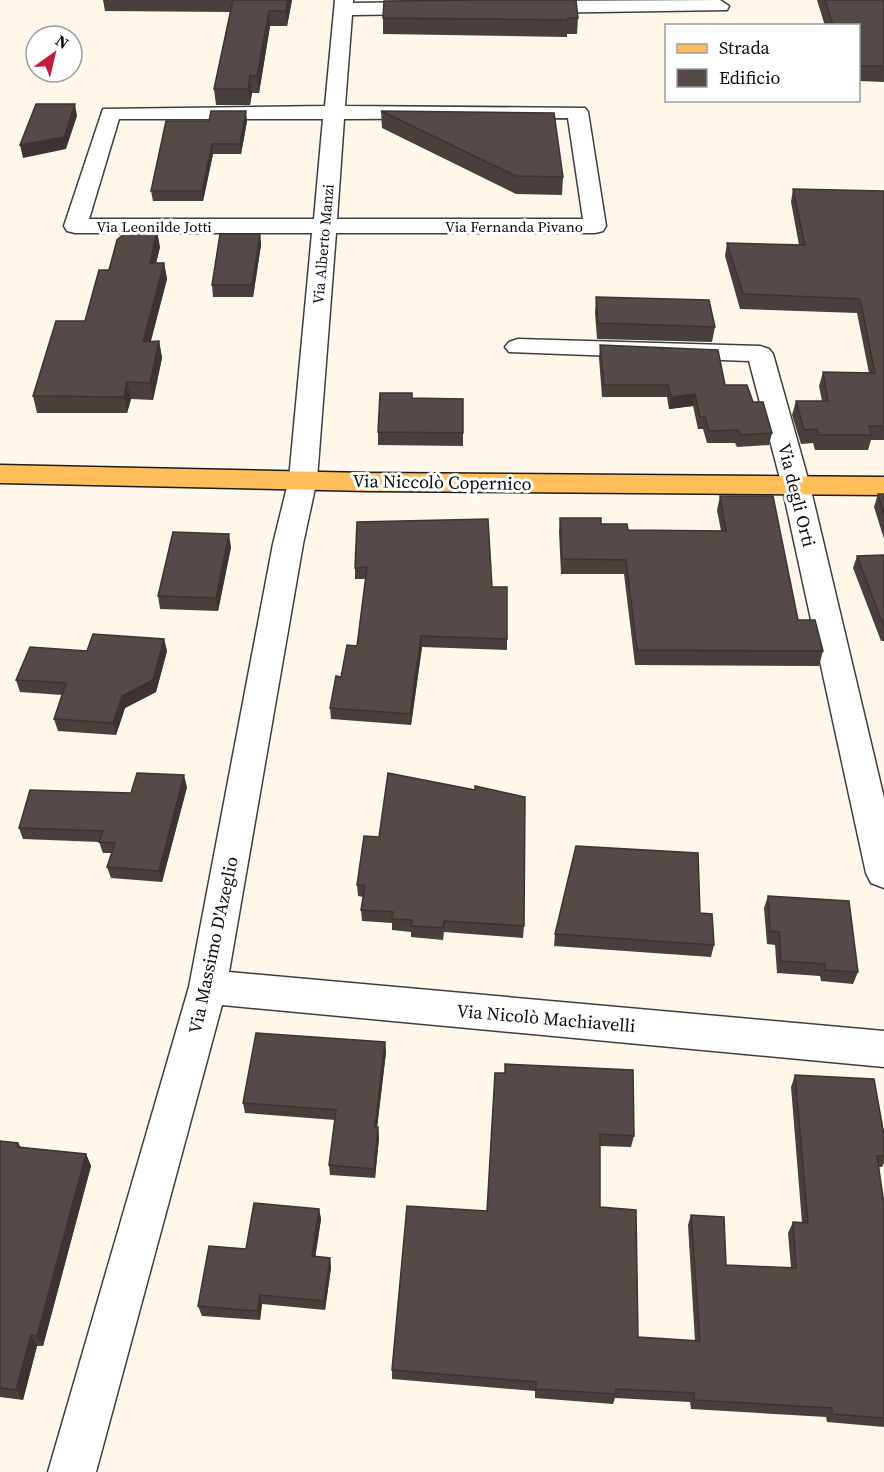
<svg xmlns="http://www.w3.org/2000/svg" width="884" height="1472" viewBox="0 0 884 1472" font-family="'Source Serif 4',serif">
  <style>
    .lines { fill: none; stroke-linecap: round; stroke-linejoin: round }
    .minor-casing { stroke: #3e3e3e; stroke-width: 3 }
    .major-casing { stroke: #1c1c1c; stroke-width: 3 }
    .minor { fill: #fff; fill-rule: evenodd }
    .major { fill: #ffbe59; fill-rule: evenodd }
    .wall { fill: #48403d }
    .shaded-wall { fill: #3b3432 }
    .building { fill: #544a47; stroke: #3b3432; stroke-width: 1.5 }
    .labels { text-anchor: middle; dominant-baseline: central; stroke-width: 6; stroke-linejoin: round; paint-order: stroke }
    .far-street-label { font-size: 15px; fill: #0b0b0b; stroke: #fff }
    .street-label { font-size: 18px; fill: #0b0b0b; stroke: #fff }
  </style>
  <rect width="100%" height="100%" fill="#fff7e9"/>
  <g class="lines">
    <g class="minor-casing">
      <g id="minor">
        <path d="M335,0H353V3L427,2L436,8L427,14L352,15L345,106L585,108L588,112L606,226L603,231L595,233H336L317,479L303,544L229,972L884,1031V1067L222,1005L96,1472H48L189,987L273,544L289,479L312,233H75L67,231L64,226L103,109L325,106ZM568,118L583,219H337L344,119ZM119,119H323L314,219H89Z"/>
        <path d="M720,0L729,6L727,10L533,13L524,7L533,1Z"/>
        <path d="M518,339L760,346L769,349L773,354L810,486L884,798V888L871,883L866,873L782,486L749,361L509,352L505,347L509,342Z"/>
      </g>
    </g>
    <g class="major-casing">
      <path id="major" d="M0,465L368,473L884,477V495L368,491L0,483Z"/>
    </g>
    <use href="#minor" class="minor"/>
    <use href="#major" class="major"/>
  </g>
  <g class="wall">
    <path d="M103,0H292L287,26H270L259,93H252L250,105H216L214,89L230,12L105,11Z"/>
    <path d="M817,0H884V82L858,81V26H825Z"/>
    <path d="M383,18H578L577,34H567V37L383,34Z"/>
    <path d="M381,111L563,177L562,195L516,194L382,128Z"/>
    <path d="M166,121H247L241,154H213L203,201H153L151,191Z"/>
    <path d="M793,189L884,191V440H871L868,450H815L813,443L801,444L792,415L796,401H822L819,386L823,372L869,373L857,313L740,309L725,256L727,243L799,245L791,202Z"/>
    <path d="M260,234L261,245L253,297H213L212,285Z"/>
    <path d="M160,247L156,263H164L167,279L151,341H159L162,358L153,400L131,399L127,413H37L33,396L85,321L109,270Z"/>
    <path d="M596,297L715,327L712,342L597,339L595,313Z"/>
    <path d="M600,345L725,385L753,402L772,433L769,445L737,447L735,443H707L703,429H698L693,406L669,409L667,397H602L599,358Z"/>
    <path d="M412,398L463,399V446L378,445V432Z"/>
    <path d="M878,494H884V539L874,507Z"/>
    <path d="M720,496L798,620L823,651L819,666L635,665L624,574H561L559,532L560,518L601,524L628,530L721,531L717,510Z"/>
    <path d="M357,522L492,587L507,639V650L422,647L411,725L331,719L330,708L341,677L357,646L366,579H355V568Z"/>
    <path d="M231,547L218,611L160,609L158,596Z"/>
    <path d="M884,555V641H881L853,568L857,556Z"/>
    <path d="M164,639L167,651L156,692L125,708L116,735L58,731L54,719L62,695L20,692L16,680L87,651Z"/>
    <path d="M187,787L162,882L111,878L107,867L112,853H103L99,842L23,839L19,828L131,793Z"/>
    <path d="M364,836L524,926L523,938L444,932L443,940L411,937V932L392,930V923L362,921L361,910L363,897L358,896L357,885Z"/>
    <path d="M768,896L858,972L853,984L821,981L820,976L777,973L775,945L767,944L764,908Z"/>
    <path d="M700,913L714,945L711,957L554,946L555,934Z"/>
    <path d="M385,1042L386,1052L377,1127H378L379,1138L375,1178L330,1175L329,1165L335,1120L245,1113L243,1103Z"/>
    <path d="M495,1073L634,1136L631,1147L600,1146V1207L638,1337L695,1341L688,1225L691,1215L726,1265L791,1268L788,1233L793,1222L802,1223L791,1087L795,1075L884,1135V1163L882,1167H879L884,1204V1427L827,1422L826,1417L691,1409L690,1402L615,1398L613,1404L535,1398V1391L392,1379V1370L487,1211Z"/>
    <path d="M0,1141L18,1143L21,1147L86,1154L91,1166L43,1346H37L23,1400L0,1397Z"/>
    <path d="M319,1209L321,1219L315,1257L330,1258L331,1268L325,1310L262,1304L260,1320L202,1316L198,1306L246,1249Z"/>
  </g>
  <g class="shaded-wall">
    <path d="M288,0H292L287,26L286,11Z"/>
    <path d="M269,11L270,26L259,93L257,76Z"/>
    <path d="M250,76L252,93L250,105L248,89Z"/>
    <path d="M75,104L77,116L66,149L23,158L20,145Z"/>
    <path d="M246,111L247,121L241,154L240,144Z"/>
    <path d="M212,144L213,154L203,201L202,191Z"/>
    <path d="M157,230L160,247L152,280L150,263Z"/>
    <path d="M260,234L261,245L253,297L252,285Z"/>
    <path d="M164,263L167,279L146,358L143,342Z"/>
    <path d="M159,341L162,358L153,400L150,383Z"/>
    <path d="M127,382L131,399L127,413L124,397Z"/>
    <path d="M695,394L693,406L669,409L671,397Z"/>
    <path d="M229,534L231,547L218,611L216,598Z"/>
    <path d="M421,636L422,647L411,725L410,714Z"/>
    <path d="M164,639L167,651L156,692L125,708L116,735L113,723L122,696Z"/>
    <path d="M184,775L187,787L162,882L159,871Z"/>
    <path d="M385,1042L386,1052L376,1137L375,1127Z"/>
    <path d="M378,1127L379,1138L375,1178L374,1169Z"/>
    <path d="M86,1154L91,1166L43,1346L37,1336Z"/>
    <path d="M319,1209L321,1219L314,1266L312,1256Z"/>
    <path d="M330,1258L331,1268L325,1310L324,1301Z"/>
    <path d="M260,1295L262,1304L260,1320L257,1311Z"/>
    <path d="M31,1335L37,1346L23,1400L16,1390Z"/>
  </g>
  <g class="building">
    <path d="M233,0H288L286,11H269L257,76H250L248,89H214Z"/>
    <path d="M480,0H576L578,18H568V20L383,18L384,1Z"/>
    <path d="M825,0H884V66H858V26H833Z"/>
    <path d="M36,104H75L64,137L20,145Z"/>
    <path d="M211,111H246L240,144H212L202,191H151L166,121H209Z"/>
    <path d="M381,111L554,113L563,177L516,176Z"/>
    <path d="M793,189L884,191V426H869L872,435H818L817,429L804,430L796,401H828L823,372L875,373L860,299L743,294L727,243L805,245Z"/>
    <path d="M128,230H157L150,263H164L143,342L159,341L150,383L127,382L124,397L33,396L56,321H85L99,270H109L117,240Z"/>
    <path d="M220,234H260L252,285H212Z"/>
    <path d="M596,297L709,300L715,327L598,323Z"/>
    <path d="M600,345L718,350L725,385H747L753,402H763L772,433L740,435L738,430L709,431L705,417H700L695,394L671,397L668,385H604Z"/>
    <path d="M380,393H412V398L463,399V433L378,432Z"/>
    <path d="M878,494H884V515Z"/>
    <path d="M720,496H773L798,620H815L823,651L637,650L626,560L562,559L560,518H601V524H627L628,530L726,531Z"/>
    <path d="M488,519L492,587H507V639L421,636L410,714L330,708L336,676L341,677L347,645L357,646L367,567L355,568L357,522Z"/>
    <path d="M173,532L229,534L216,598L158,596Z"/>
    <path d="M884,555V627L857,556Z"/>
    <path d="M93,634L164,639L153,680L122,696L113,723L54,719L66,683L16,680L30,647L87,651Z"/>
    <path d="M137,773L184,775L159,871L107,867L115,843L99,842L103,831L19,828L30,790L131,793Z"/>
    <path d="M388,773L475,790V786L525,797L524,926L444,921L443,928L411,926L412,920L392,919L393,912L361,910L365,885H357L364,836L379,837Z"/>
    <path d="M576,846L698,853L700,913L712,914L714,945L555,934Z"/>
    <path d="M768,896L849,901L858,972L825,970V964L781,961L779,932L770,931Z"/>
    <path d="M256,1033L385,1042L375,1127H378L374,1169L329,1165L336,1110L243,1103Z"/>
    <path d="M505,1064L633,1070L634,1136L600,1134V1207L636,1210L638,1337L700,1341L691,1215L724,1217L726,1265L796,1268L793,1222L808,1223L795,1075L874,1079L884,1135V1156H877L884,1204V1418L832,1414V1408L694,1400V1393L616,1389V1394L536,1389V1382L392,1370L407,1206L487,1211L495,1073H505Z"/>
    <path d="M0,1141L18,1143L17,1147L86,1154L37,1336L31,1335L16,1390L0,1388Z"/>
    <path d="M254,1203L319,1209L312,1256L330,1258L324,1301L260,1295L257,1311L198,1306L209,1246L246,1249Z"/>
  </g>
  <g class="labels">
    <g class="far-street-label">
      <text x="154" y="226">Via Leonilde Jotti</text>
      <text x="514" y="226">Via Fernanda Pivano</text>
      <text transform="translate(323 244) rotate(-85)">Via Alberto Manzi</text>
    </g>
    <g class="street-label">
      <text transform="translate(442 482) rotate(1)">Via Niccolò Copernico</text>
      <text transform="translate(797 495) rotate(76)">Via degli Orti</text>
      <text transform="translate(213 945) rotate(-78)">Via Massimo D'Azeglio</text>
      <text transform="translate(546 1018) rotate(5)">Via Nicolò Machiavelli</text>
    </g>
  </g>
  <rect x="665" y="24" width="195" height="78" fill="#ffffff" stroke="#9d9d9d" stroke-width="1.5"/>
  <rect x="677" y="44" width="30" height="9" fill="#ffbe59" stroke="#9d9d9d" stroke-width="1.5"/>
  <text x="719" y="54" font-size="18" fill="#0b0b0b">Strada</text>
  <rect x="677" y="69" width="30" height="18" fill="#544a47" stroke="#9d9d9d" stroke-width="1.5"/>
  <text x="719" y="84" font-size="18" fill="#0b0b0b">Edificio</text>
  <g transform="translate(54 54) rotate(34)"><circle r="28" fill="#ffffff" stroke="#9d9d9d" stroke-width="1.5"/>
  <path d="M0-4.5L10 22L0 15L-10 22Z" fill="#c31b3d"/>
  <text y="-9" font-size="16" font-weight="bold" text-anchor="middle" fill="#0b0b0b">N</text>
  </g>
</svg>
